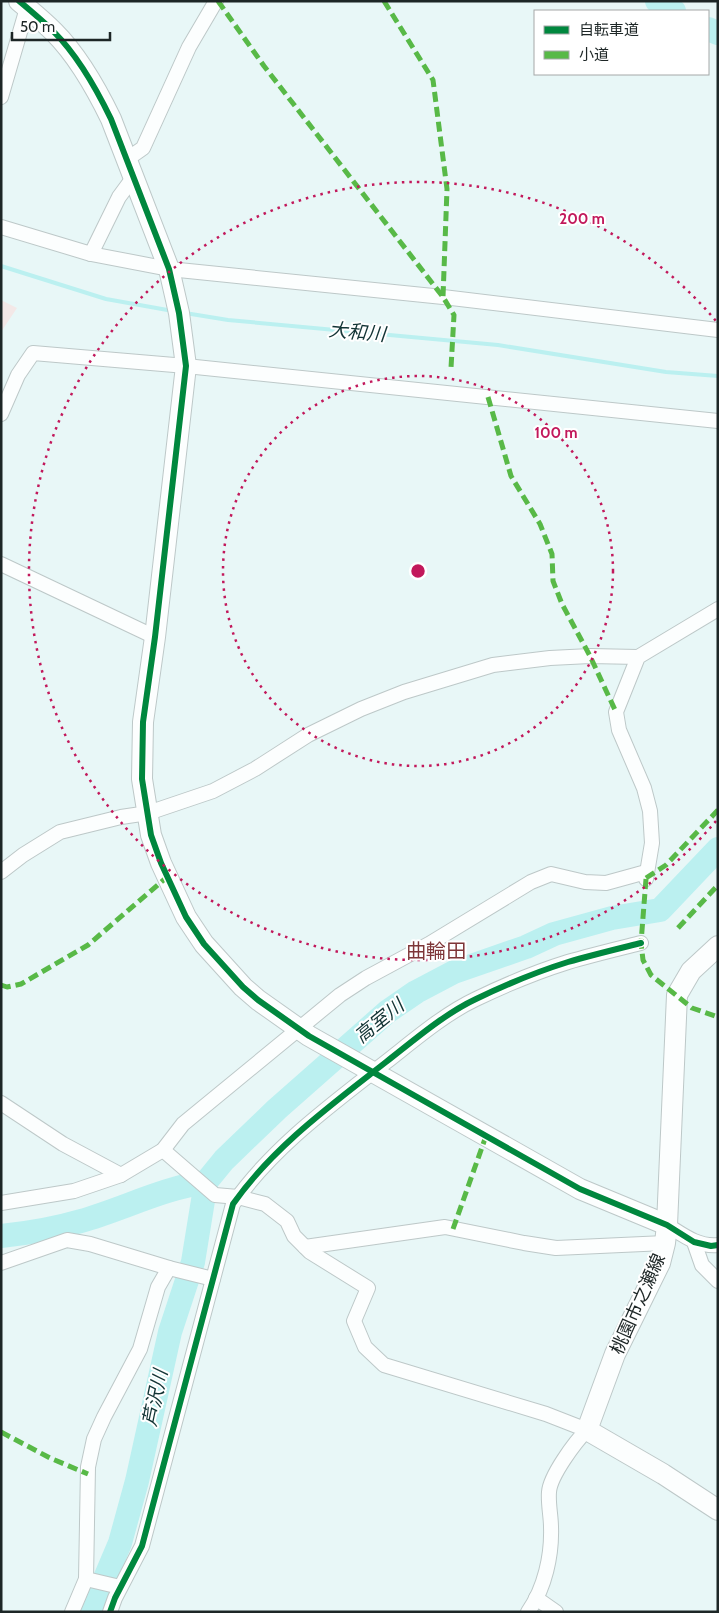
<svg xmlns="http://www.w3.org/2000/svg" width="719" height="1613" viewBox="0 0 719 1613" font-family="Cabin,'Noto Sans JP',sans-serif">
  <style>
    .green { fill: #f3e8e7 }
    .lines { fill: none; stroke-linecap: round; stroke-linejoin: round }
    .stream { stroke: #bbf0f0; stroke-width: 4 }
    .river { stroke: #bbf0f0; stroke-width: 24 }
    .street-casing { stroke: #bdc8c8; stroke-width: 16 }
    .secondary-casing { stroke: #bdc8c8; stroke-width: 22 }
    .street { stroke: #fcfefe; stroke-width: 14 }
    .secondary { stroke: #fcfefe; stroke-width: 20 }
    .quiet { stroke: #58b947; stroke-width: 5; stroke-dasharray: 10 5; stroke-linecap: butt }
    .cycleway-casing { stroke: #fff; stroke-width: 9 }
    .cycleway { stroke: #00873e; stroke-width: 6 }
    .ring { fill: none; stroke: #c2185b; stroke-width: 2.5; stroke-dasharray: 2.5 5 }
    .labels { text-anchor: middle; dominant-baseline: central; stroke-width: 4; stroke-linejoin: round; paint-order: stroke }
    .street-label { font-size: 18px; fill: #1d2626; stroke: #fff }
    .water-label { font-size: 19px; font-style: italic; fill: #123435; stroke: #fff }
    .quarter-label { font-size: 20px; fill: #7e3638; stroke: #fff }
    .centre { fill: #c2185b; stroke: #fff; stroke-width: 2.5 }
    .ring-label { font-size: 15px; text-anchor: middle; font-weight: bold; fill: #c2185b; stroke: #fff; stroke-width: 4; stroke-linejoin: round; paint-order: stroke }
  </style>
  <rect width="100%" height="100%" fill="#e8f7f7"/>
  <path class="green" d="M1,300L17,308L1,332Z"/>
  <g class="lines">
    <g class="stream">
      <path d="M1,266L106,299L173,311"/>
      <path d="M185,313L228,320L498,345L666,372L718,376"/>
    </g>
    <g class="river">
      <path d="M657,1L674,11"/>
      <path d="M708,29L718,33"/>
      <path d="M1,1236C29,1233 54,1229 81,1221C123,1209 163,1188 206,1182L224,1160L277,1109L387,1012L416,992L454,972L526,947L554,934L612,918L660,910L718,849"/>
      <path d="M93,1612L103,1583L120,1543L137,1481L170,1332L193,1262L206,1182"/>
    </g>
    <g class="street-casing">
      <g id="street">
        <path d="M1,97L27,8"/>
        <path d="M126,160L143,148L189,47L216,1"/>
        <path d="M1,227L91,254L169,269L443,297L718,330"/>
        <path d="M91,254L119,197L133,178"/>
        <path d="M1,414L18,375L33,353L186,366L718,421"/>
        <path d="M1,564L155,637"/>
        <path d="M1,872L23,855L60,832L121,817L148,813L213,791L255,769L308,735L361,709L404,692L493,665L550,658L590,656L638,657"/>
        <path d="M646,879L652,843L650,811L644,788L619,730L616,712L638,657L718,609"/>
        <path d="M1,1103L63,1144L121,1175"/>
        <path d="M163,1150L215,1195L238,1197L265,1204L287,1221L294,1236L310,1252L368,1288L354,1321L365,1347L384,1365L546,1414L587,1430C575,1442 550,1476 549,1492C548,1504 551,1516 551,1527C552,1555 545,1588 528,1612"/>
        <path d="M1,1203L74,1191L121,1175L163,1150L183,1124L340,995L366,978L429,944L531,882L551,874L585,882L606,883L646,872"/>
        <path d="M667,1225C683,1235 698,1247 718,1245"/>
        <path d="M694,1242L702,1265L718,1281"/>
        <path d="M305,1247L445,1227L524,1243L556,1248L665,1243"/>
        <path d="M1,1263L67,1240L90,1244L169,1268L213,1279"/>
        <path d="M86,1579L120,1587"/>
        <path d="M536,1598L556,1612"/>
        <path d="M72,1612L86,1579L88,1467L94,1439L104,1417L140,1349L158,1287L169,1268"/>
        <path d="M110,1612L115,1598L142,1546L233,1204C273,1147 331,1105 386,1062C413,1041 444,1014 476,999C505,985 536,972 568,962C592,955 617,949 641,943"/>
      </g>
    </g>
    <g class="secondary-casing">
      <g id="secondary">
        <path d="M19,1C31,11 43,21 54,32C78,56 96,88 111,119L169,269L179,313L186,366L155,637L143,722L142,779L151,835L161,863L186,917L204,944L243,987L258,1000L309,1036L580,1189L667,1225"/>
        <path d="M718,946L691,971L677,995L667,1225L665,1243L660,1263L615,1354L587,1430L663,1474L718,1510"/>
      </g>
    </g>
    <use href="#street" class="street"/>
    <use href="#secondary" class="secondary"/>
    <g class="quiet">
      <path d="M218,1L264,66L443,297L454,315L451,368"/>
      <path d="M384,1L433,80L447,189L443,297"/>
      <path d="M488,397L511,476L540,524L552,554L553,581L562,604L590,656L616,712"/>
      <path d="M646,878L666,865L718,810"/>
      <path d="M646,879L641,943L643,960L651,975L692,1008L718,1017"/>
      <path d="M678,928L718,885"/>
      <path d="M1,985L7,987L21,984L88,945L167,877"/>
      <path d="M453,1229L486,1136"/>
      <path d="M1,1432L50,1458L88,1474"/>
    </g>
    <g class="cycleway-casing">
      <g id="cycleway">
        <path d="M19,1C31,11 43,21 54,32C78,56 96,88 111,119L169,269L179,313L186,366L155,637L143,722L142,779L151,835L161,863L186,917L204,944L243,987L258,1000L309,1036L580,1189L667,1225L694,1242L711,1246L718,1245"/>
        <path d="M110,1612L115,1598L142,1546L233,1204C273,1147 331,1105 386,1062C413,1041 444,1014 476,999C505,985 536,972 568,962C592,955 617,949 641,943"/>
      </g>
    </g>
    <use href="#cycleway" class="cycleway"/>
  </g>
  <g class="ring">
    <circle cx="418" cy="571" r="195"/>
    <path d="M716 821A389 389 0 1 1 716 321"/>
  </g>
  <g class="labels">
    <g class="street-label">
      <text transform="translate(638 1304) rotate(-66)">桃園市之瀬線</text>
    </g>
    <g class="water-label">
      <text transform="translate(357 332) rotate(5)">大和川</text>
      <text transform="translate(379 1021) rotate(-39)">高室川</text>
      <text transform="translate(155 1398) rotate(-78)">芦沢川</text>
    </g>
    <g class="quarter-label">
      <text x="436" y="951">曲輪田</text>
    </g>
  </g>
  <circle cx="418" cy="571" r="8" class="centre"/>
  <g class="ring-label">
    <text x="582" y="224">200 m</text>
    <text x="556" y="438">100 m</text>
  </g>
  <rect width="719" height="1613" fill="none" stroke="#1d2626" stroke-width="5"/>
  <rect x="534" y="10" width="175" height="65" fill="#ffffff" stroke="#a5a8a8"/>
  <rect x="544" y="26" width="25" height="8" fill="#00873e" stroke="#a5a8a8"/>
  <text x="579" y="35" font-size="15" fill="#1d2626">自転車道</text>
  <rect x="544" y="51" width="25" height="8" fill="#58b947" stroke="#a5a8a8"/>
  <text x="579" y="60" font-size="15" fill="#1d2626">小道</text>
  <path d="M12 32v8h98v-8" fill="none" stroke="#1d2626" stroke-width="2.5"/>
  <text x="20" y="32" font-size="15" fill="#1d2626" stroke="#ffffff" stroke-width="4" paint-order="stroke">50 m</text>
</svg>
